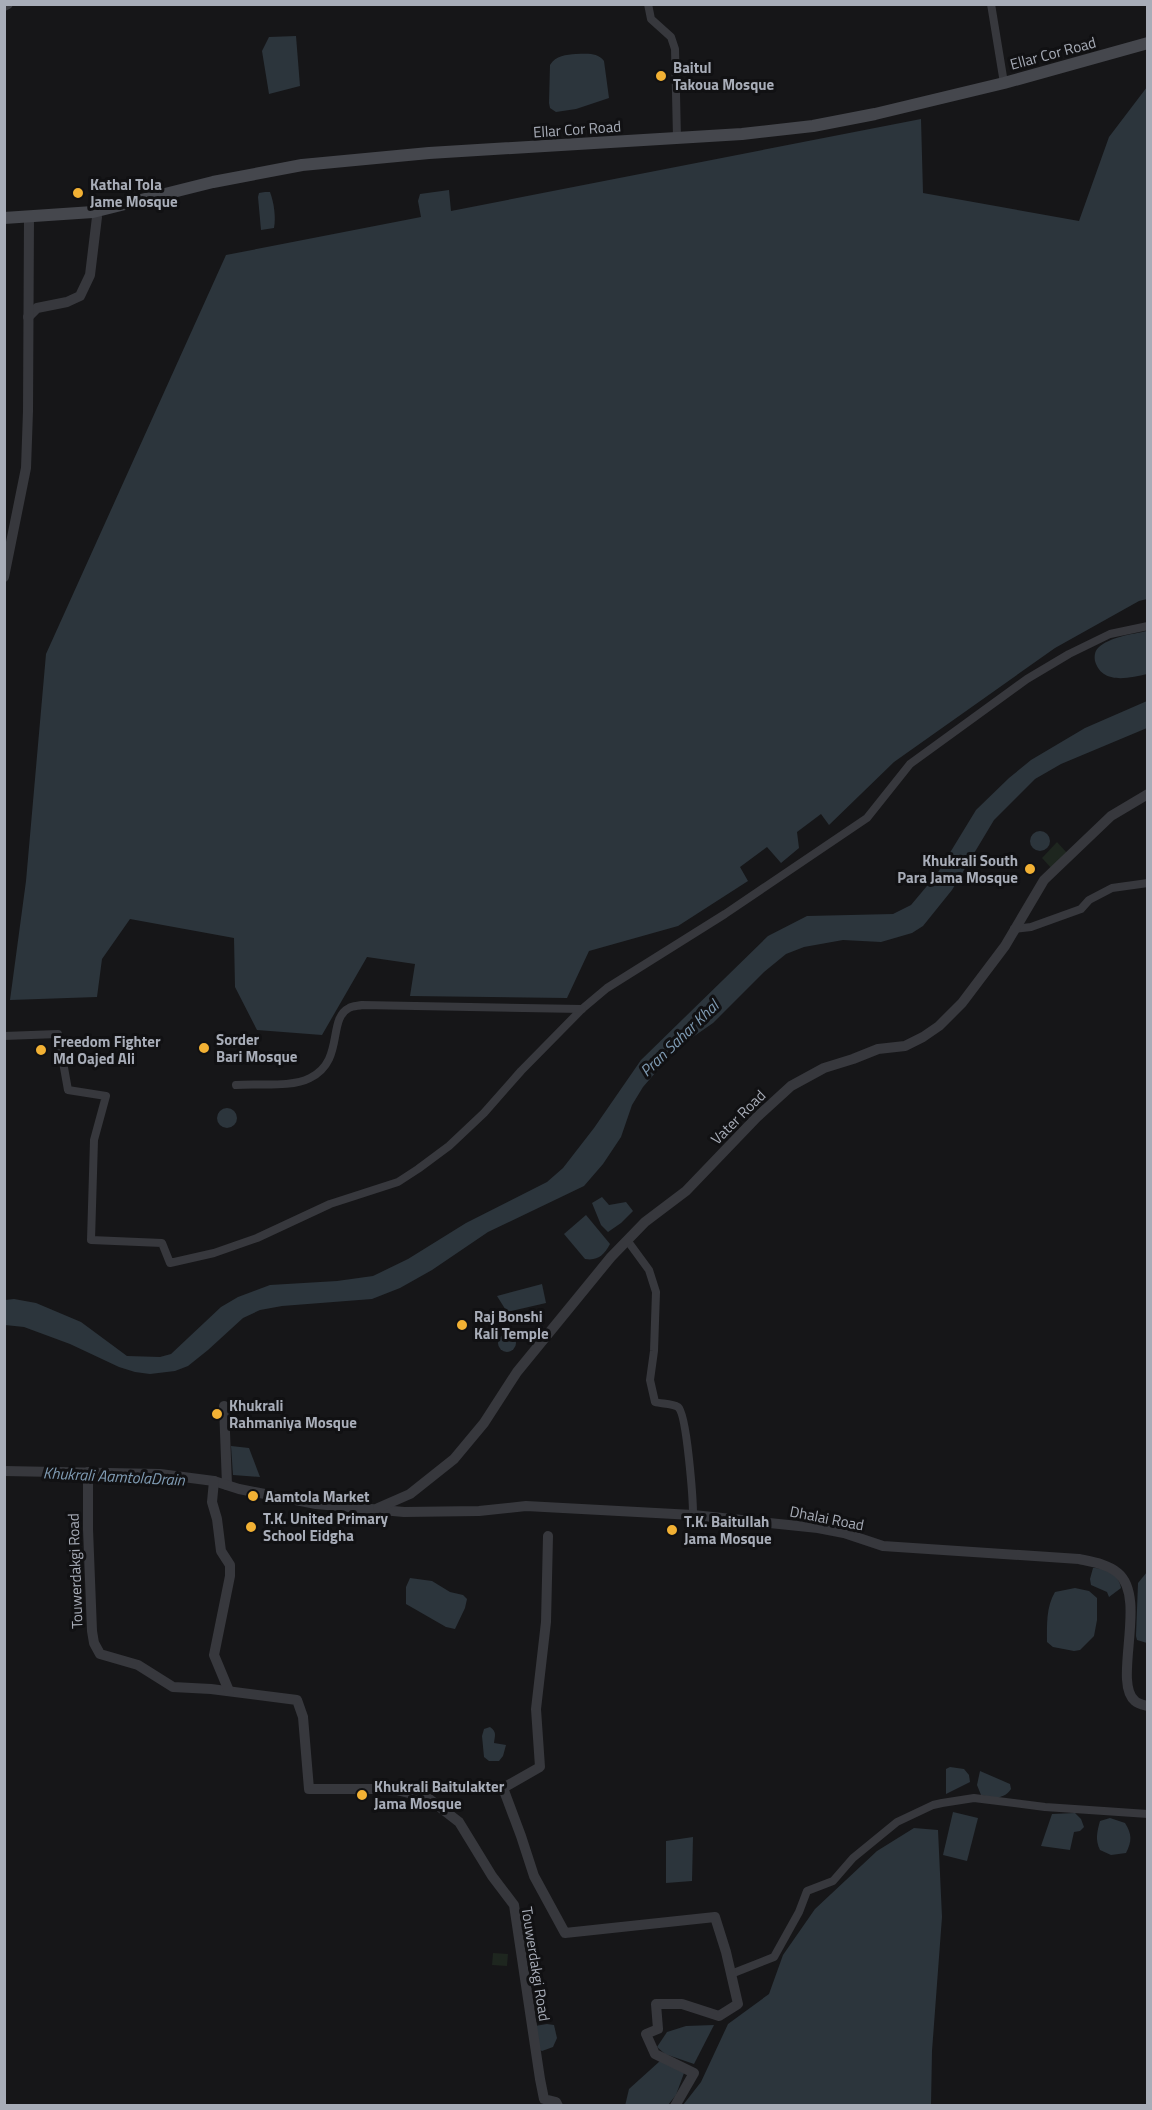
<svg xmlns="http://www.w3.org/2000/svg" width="1152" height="2110" viewBox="0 0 1152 2110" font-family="'Titillium Web',sans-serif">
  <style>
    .green { fill: #1e261f }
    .water { fill: #2c353c }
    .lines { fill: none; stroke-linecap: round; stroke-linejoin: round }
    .minor { stroke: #37383d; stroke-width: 8 }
    .tertiary { stroke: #37383d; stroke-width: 10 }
    .secondary { stroke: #45474d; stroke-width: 12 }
    .poi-dot { fill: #f2b134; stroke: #111113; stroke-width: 2 }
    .labels { text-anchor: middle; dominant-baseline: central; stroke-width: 6; stroke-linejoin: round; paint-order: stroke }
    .street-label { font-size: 15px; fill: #a8adb8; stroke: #111113 }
    .poi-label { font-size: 15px; font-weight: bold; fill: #a8adb8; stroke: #111113; text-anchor: start }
    .water-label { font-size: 16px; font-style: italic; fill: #7f9bb3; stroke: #111113 }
  </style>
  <rect width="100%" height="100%" fill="#161618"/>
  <g class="green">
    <path d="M1057,842L1068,854L1052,869L1042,858Z"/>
    <path d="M493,1953L508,1954L507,1966L492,1965Z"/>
  </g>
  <g class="water">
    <path d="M296,36L300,86L269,94L262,51L269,37Z"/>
    <path d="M576,54C587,54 597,52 604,61L609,98L576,109L556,112L550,108L549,103L550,65C556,55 566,55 576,54Z"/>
    <path d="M1147,87V599L1139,601L1055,648L894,762L829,825L821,814L797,832L799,848L781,863L767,847L740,867L748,881L678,926L589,951L567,998L410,996L415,964L367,957L322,1035L257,1030L235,987L234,938L130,919L102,959L97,997L10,1000L26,881L46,654L226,255L421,217L418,201L420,194L449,190L451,211L921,119L923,193L1079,221L1109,137Z"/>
    <path d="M265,192H270C274,203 276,217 274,228L261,230L258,197L259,193Z"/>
    <path d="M1147,631V674C1129,678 1102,685 1095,661C1094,656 1095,651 1098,648C1109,637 1133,634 1147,631Z"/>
    <path d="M1147,701V728L1061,764L1035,779L994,820L952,890L923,926L912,933L881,942L843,940L804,947L786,954L764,972L713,1023L680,1046L662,1065L643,1087L632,1105L621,1137L603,1164L584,1186L488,1232L432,1270L400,1288L372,1299L282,1306L260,1310L243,1318L208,1350L188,1366L175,1371L150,1374L135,1372L119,1367L70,1344L24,1327L5,1325V1300L14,1299L36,1303L81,1322L127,1356L160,1357L171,1354L221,1307L238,1297L270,1285L337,1281L373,1276L408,1259L466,1223L547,1182L563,1168L594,1128L641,1060L768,936L807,916L893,914L911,905L937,874L976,810L1009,778L1031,760L1085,728Z"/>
    <circle cx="1040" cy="841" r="10"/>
    <circle cx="227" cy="1118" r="10"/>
    <path d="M602,1197L609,1205L626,1202L633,1211L621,1223L608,1232L601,1225L592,1203Z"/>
    <path d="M586,1215L610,1244C604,1255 598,1261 585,1259L564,1234Z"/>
    <path d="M542,1284L546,1303L507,1312L497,1296Z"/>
    <circle cx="507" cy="1343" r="9"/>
    <path d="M231,1446L249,1448L260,1477L233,1475Z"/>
    <path d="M1093,1568C1106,1568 1119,1574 1121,1588L1109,1597L1107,1592L1091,1585L1090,1579Z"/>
    <path d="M1147,1572V1643L1137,1640L1136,1636L1138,1583Z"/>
    <path d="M410,1578L432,1581L450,1592L463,1595L467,1599L465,1608L455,1629L446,1627L406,1604V1587Z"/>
    <path d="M1075,1588L1089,1591L1097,1598V1620L1094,1636L1080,1650L1074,1651L1053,1647L1047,1642C1047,1625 1046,1607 1055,1592Z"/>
    <path d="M490,1727C497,1732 495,1735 494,1743L506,1745L503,1756L499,1761H489L484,1757L482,1736L484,1729Z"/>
    <path d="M950,1767L964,1769L969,1775L970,1782L946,1794V1769Z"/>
    <path d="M980,1771L1010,1784L1011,1789C1003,1801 992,1797 981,1795L977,1785Z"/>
    <path d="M953,1812L978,1818L967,1861L943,1855Z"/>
    <path d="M1075,1813L1081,1819L1084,1827L1080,1831L1074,1832L1070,1850L1041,1846L1052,1814Z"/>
    <path d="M1110,1818L1125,1823C1132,1834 1132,1841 1126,1853L1111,1855L1100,1850C1095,1840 1097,1832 1100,1821Z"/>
    <path d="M914,1828L938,1830L942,1917L932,2051L931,2105H683L701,2082L728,2024L769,1994L783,1955L815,1909L877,1851Z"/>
    <path d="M693,1837L692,1881L666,1883V1841Z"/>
    <path d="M547,2024L554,2025L557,2038L553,2047L542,2051L538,2049L535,2026Z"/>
    <path d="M714,2025L694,2064L665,2054L657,2047L667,2032L686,2026Z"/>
    <path d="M660,2061L684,2073L676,2095L668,2105L625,2106L629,2089Z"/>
  </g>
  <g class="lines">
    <g class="minor">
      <path d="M648,4L651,19L671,37L675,49L677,138"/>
      <path d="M991,4L1004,83"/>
      <path d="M1014,929L1031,927L1081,909L1089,900L1112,888L1148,883"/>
      <path d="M4,1036L58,1034L68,1090L106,1096L94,1140L91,1240L162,1243L170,1263L214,1253L257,1238L330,1204L398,1182L418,1169L449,1146L484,1113L521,1071L582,1009L607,988L725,914L867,818L910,764L1027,679L1069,654L1110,634L1148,626"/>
      <path d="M236,1085C257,1083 291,1088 310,1078C345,1061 327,1019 349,1008C352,1006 358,1006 362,1005L582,1009"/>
      <path d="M627,1240L649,1270L656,1292L654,1351L650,1380L655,1402C661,1404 672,1403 678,1407C687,1414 693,1500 693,1515"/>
      <path d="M731,1974L774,1957L799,1912L807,1891L833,1881L853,1858L897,1822L933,1805L942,1803L974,1798L1045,1807L1148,1814"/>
    </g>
    <g class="tertiary">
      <path d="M4,6L8,4"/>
      <path d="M28,317L37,308L67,302L80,296L90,275L97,217"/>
      <path d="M4,577L26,468L28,411L29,217"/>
      <path d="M224,1406L227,1485"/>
      <path d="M4,1471L160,1474L214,1481L239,1489L316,1504L404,1512L479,1511L526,1506L693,1515L818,1528L844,1533L883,1546L1079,1559C1093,1562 1107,1564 1118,1573C1148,1598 1112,1683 1135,1701C1138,1704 1144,1705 1148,1706"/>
      <path d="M88,1472V1529L92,1631L94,1643L100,1654L138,1665L173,1687L211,1689L297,1700L303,1717L309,1789H393L428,1798L459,1822L492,1876L514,1905L540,2079L544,2099L556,2102L558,2106"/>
      <path d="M214,1481L212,1502L217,1519L221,1551L230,1565V1576L214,1655L229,1691"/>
      <path d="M378,1508L410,1494L454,1459L484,1423L517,1372L611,1257L645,1222L686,1191L757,1117L791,1086L824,1068L853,1059L878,1049L905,1046L923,1037L939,1026L962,1003L1005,946L1044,880L1111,816L1148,794"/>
      <path d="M548,1536L546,1622L536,1709L540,1767L503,1788L521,1836L534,1876L565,1933L715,1917L726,1952L738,2004L719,2016L682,2004H656L658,2029L646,2034L655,2054L694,2073L675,2106"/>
    </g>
    <path class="secondary" d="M4,218L93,212L213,182L302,165L429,153L742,134L813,126L875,114L1004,83L1148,43"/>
  </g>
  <g class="poi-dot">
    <circle cx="661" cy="76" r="6"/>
    <circle cx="78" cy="193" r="6"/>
    <circle cx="1030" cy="869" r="6"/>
    <circle cx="204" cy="1048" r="6"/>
    <circle cx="41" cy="1050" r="6"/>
    <circle cx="462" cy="1325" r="6"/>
    <circle cx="217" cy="1414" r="6"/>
    <circle cx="253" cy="1496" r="6"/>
    <circle cx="251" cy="1527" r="6"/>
    <circle cx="672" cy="1530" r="6"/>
    <circle cx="362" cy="1795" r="6"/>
  </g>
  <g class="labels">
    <g class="street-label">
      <text transform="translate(1053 53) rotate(-15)">Ellar Cor Road</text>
      <text transform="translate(577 129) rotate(-4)">Ellar Cor Road</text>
      <text transform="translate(738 1117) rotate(-45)">Vater Road</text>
      <text transform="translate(827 1518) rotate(11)">Dhalai Road</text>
      <text transform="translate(75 1571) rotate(-92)">Touwerdakgi Road</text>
      <text transform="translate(536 1964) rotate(81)">Touwerdakgi Road</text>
    </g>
    <g class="poi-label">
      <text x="673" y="67">Baitul<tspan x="673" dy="17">Takoua Mosque</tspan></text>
      <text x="90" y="184">Kathal Tola<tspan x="90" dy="17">Jame Mosque</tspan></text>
      <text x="1018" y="860" text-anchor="end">Khukrali South<tspan x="1018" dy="17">Para Jama Mosque</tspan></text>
      <text x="216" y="1039">Sorder<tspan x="216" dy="17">Bari Mosque</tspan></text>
      <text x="53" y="1041">Freedom Fighter<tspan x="53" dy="17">Md Oajed Ali</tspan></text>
      <text x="474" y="1316">Raj Bonshi<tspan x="474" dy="17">Kali Temple</tspan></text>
      <text x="229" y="1405">Khukrali<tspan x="229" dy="17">Rahmaniya Mosque</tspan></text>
      <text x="265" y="1496">Aamtola Market</text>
      <text x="263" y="1518">T.K. United Primary<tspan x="263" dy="17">School Eidgha</tspan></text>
      <text x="684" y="1521">T.K. Baitullah<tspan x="684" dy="17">Jama Mosque</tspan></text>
      <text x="374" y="1786">Khukrali Baitulakter<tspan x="374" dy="17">Jama Mosque</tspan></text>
    </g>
    <g class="water-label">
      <text transform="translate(679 1038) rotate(-44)">Pran Sahar Khal</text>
      <text transform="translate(114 1476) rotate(3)">Khukrali AamtolaDrain</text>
    </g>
  </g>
  <rect width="1152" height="2110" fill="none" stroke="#a8adb8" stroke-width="12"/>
</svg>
